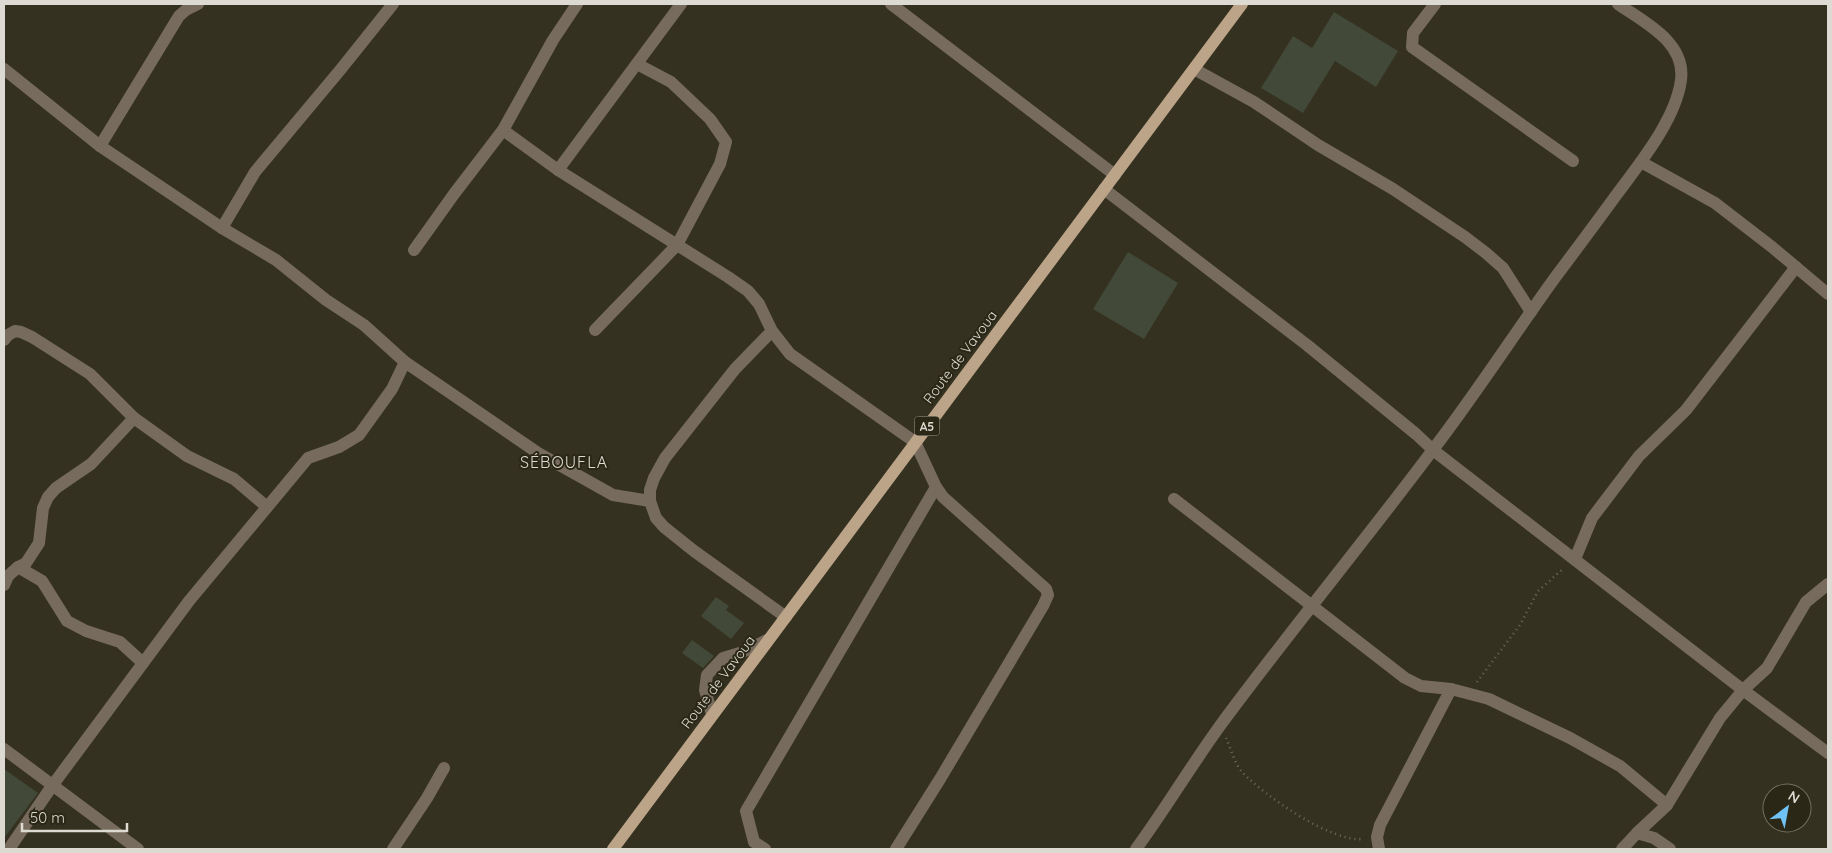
<svg xmlns="http://www.w3.org/2000/svg" width="1832" height="853" viewBox="0 0 1832 853" font-family="Quicksand,sans-serif">
  <style>
    .building { fill: #424938 }
    .lines { fill: none; stroke-linecap: round; stroke-linejoin: round }
    .path { stroke: #6f6c5e; stroke-width: 2.5; stroke-dasharray: 1 4; stroke-linecap: butt }
    .minor { stroke: #776b5e; stroke-width: 12 }
    .major { stroke: #bca489; stroke-width: 12 }
    .labels { text-anchor: middle; dominant-baseline: central; stroke-width: 4; stroke-linejoin: round; paint-order: stroke }
    .shield { fill: #2b2717; stroke: #a8a599; stroke-width: 1 }
    .shield-label { font-size: 12px; font-weight: bold; fill: #dddbd1 }
    .street-label { font-size: 14px; fill: #dddbd1; stroke: #2b2717 }
    .quarter-label { font-size: 16px; letter-spacing: 1px; fill: #dddbd1; stroke: #2b2717 }
  </style>
  <rect width="100%" height="100%" fill="#353120"/>
  <g class="building">
    <path d="M1334,12L1398,51L1376,87L1335,61L1303,113L1261,88L1293,36L1312,48Z"/>
    <path d="M1128,252L1178,283L1144,339L1093,309Z"/>
    <path d="M716,597L729,606L726,610L744,623L731,639L701,616Z"/>
    <path d="M692,640L714,656L703,668L682,653Z"/>
    <path d="M4,769L38,793L4,838Z"/>
  </g>
  <g class="lines">
    <g class="path">
      <path d="M1477,682L1520,625L1538,591L1564,568"/>
      <path d="M1226,738C1231,749 1235,765 1243,773C1265,796 1332,843 1364,839"/>
    </g>
    <g class="minor">
      <path d="M891,4L1115,175"/>
      <path d="M1435,4L1413,33L1412,47L1573,161"/>
      <path d="M4,69L100,146L222,228L276,260L326,300L364,325L405,362L538,453L613,495L650,501"/>
      <path d="M1194,69L1254,102L1318,145L1393,189L1465,237L1486,253L1503,268L1531,312"/>
      <path d="M503,130L558,170L728,277L748,291L759,304L772,331L790,354L915,442L936,487L943,497L1046,589L1048,595L1043,606L940,779L896,849"/>
      <path d="M100,146L179,16L186,10L198,4"/>
      <path d="M1641,162L1715,203L1772,247L1828,294"/>
      <path d="M558,170L681,4"/>
      <path d="M1104,189L1307,345L1416,434L1433,450L1743,690L1828,753"/>
      <path d="M222,228L255,172L341,69L393,4"/>
      <path d="M414,250L454,194L503,130L553,40L577,4"/>
      <path d="M595,330L677,245L720,164L726,142L710,119L671,82L637,64"/>
      <path d="M772,331L735,369L665,458L654,478L650,490V501L656,518L664,527L694,551L786,617"/>
      <path d="M4,340L8,335L15,331L21,332L32,337L90,374L134,418L187,456L234,479L267,507"/>
      <path d="M1174,499L1405,678L1421,686L1451,689L1489,699L1570,738L1620,766L1667,805"/>
      <path d="M1575,559L1592,518L1639,456L1686,410L1796,267"/>
      <path d="M18,567L42,581L67,621L86,631L120,642L143,663"/>
      <path d="M4,585L8,576L18,567L26,563L39,543L43,508L48,497L56,488L91,464L134,418"/>
      <path d="M712,714L705,690L707,675L723,658L743,652L769,639"/>
      <path d="M4,749L138,849"/>
      <path d="M1637,833L1654,838L1670,849"/>
      <path d="M9,849L52,786L189,601L308,458L339,447L359,435L392,389L405,362"/>
      <path d="M393,849L427,798L444,768"/>
      <path d="M765,849L754,842L746,811L936,487"/>
      <path d="M1136,849C1166,808 1192,764 1222,723C1290,631 1363,543 1432,451C1475,395 1513,336 1554,279C1575,251 1596,223 1617,194C1640,163 1676,119 1681,80C1686,42 1644,22 1618,4"/>
      <path d="M1379,849L1377,837L1380,825L1451,689"/>
      <path d="M1622,849L1637,833L1667,805L1720,718L1743,690L1767,668L1806,602L1828,584"/>
    </g>
    <path class="major" d="M613,849L1242,4"/>
  </g>
  <g class="labels">
    <rect class="shield" x="914.5" y="416.5" width="25" height="19" rx="4"/>
    <g class="shield-label">
      <text x="927" y="426">A5</text>
    </g>
    <g class="street-label">
      <text transform="translate(960 357) rotate(-53)">Route de Vavoua</text>
      <text transform="translate(718 682) rotate(-53)">Route de Vavoua</text>
    </g>
    <g class="quarter-label">
      <text x="564" y="462">SÉBOUFLA</text>
    </g>
  </g>
  <rect width="1832" height="853" fill="none" stroke="#dddbd1" stroke-width="10"/>
  <g transform="translate(1787 808) rotate(32)"><circle r="24" fill="#2b2717" stroke="#726f61"/>
  <path d="M0-4L9 19L0 12L-9 19Z" fill="#70c2f4"/>
  <text y="-8" font-size="14" font-weight="bold" text-anchor="middle" fill="#dddbd1">N</text>
  </g>
  <path d="M22 823v8h105v-8" fill="none" stroke="#dddbd1" stroke-width="2.5"/>
  <text x="30" y="823" font-size="15" fill="#dddbd1" stroke="#2b2717" stroke-width="4" paint-order="stroke">50 m</text>
</svg>
